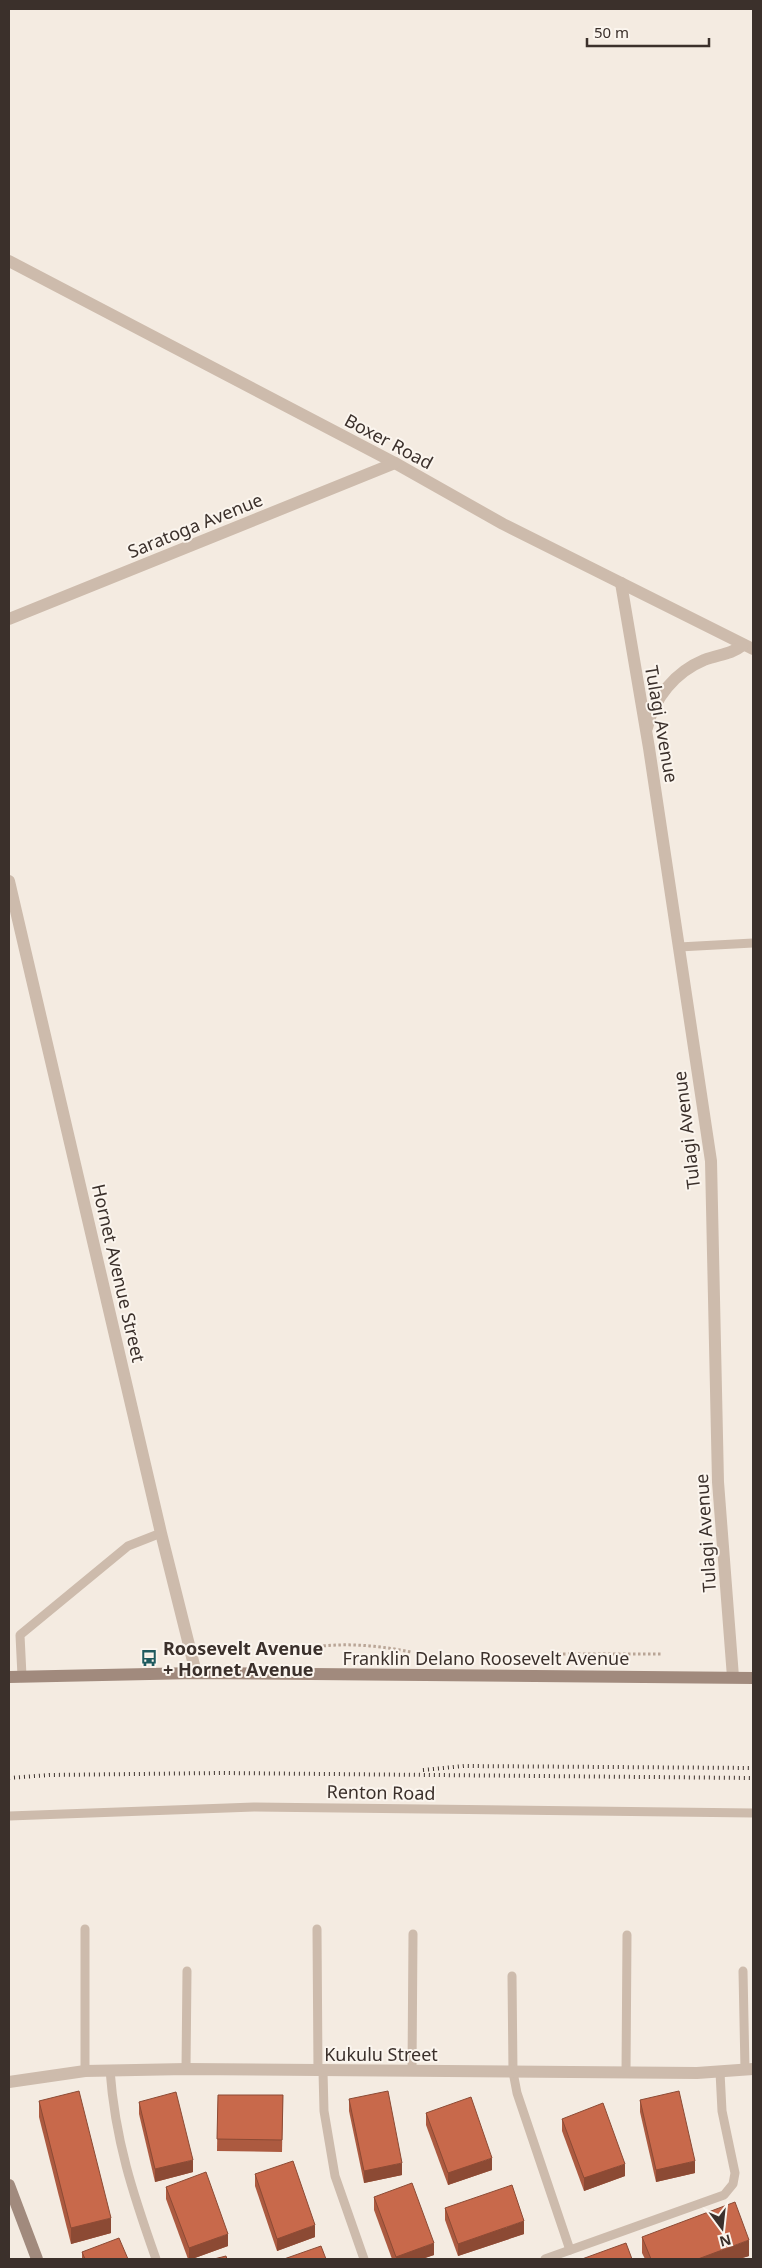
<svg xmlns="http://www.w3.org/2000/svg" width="762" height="2268" viewBox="0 0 762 2268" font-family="'Noto Sans',sans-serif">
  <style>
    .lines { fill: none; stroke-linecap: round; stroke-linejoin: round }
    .path { stroke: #b9a596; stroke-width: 3; stroke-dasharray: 2.5 2.5; stroke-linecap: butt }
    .lane { stroke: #cdbbac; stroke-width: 9 }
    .street { stroke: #cdbbac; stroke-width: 12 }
    .secondary { stroke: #a18a7d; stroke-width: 12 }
    .rail { stroke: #3b302b; stroke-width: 4; stroke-dasharray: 1 4; stroke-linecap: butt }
    .wall { fill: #ac5a40 }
    .shaded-wall { fill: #8c4a34 }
    .building { fill: #c8694b; stroke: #8c4a34 }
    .labels { text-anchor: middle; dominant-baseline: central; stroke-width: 4; stroke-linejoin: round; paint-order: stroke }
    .street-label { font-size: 18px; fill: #3b302b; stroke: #fbf5ee }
    .poi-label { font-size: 18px; font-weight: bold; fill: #3b302b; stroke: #fbf5ee; text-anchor: start }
  </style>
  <rect width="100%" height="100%" fill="#f4ebe1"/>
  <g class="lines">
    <g class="path">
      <path d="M289,1652C330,1641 371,1644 411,1652"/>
      <path d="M558,1654H663"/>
    </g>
    <g class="lane">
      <path d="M679,947L753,943"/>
      <path d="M22,1676L20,1635L128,1546L161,1533"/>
      <path d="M9,1816L254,1807L753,1813"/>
      <path d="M317,1929L318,2071"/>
      <path d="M743,1971L745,2070"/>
      <path d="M512,1976L513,2072L517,2093L570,2250"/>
      <path d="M186,2069L187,1971"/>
      <path d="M110,2070C115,2140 133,2194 156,2259"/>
      <path d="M85,2071V1929"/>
      <path d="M323,2071L324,2111L335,2176L364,2259"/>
      <path d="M412,2071L413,1934"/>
      <path d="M626,2073L627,1935"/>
      <path d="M545,2259L724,2195L733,2184L735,2173L722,2111L720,2072"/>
    </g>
    <g class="street">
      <path d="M9,261L395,463L503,524L753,649"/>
      <path d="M621,583L649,748L711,1161L718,1482L733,1677"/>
      <path d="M9,619L395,463"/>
      <path d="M647,728C654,698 675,672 704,660C720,654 730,655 743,645"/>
      <path d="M9,881L161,1533L196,1673"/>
      <path d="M9,2082L85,2071L186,2069L697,2073L753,2069"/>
    </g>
    <g class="secondary">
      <path d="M9,1677L196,1673L753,1678"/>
      <path d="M9,2185L37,2259"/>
    </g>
    <g class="rail">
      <path d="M423,1770L464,1766L753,1768"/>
      <path d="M9,1778L49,1775L221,1773L753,1778"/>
    </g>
  </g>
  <g class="wall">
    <path d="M218,2095H283L282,2152L217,2151Z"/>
    <path d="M349,2099L402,2175L364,2183L349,2111Z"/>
    <path d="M640,2100L695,2173L656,2182L640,2112Z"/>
    <path d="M39,2101L111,2233L71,2244L39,2117Z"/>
    <path d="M139,2102L193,2172L155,2182L139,2114Z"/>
    <path d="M426,2113L492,2170L448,2185L426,2125Z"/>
    <path d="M562,2119L625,2176L584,2191L562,2131Z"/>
    <path d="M255,2174L315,2237L277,2251L255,2186Z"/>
    <path d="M166,2187L228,2246L192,2259H188L166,2199Z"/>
    <path d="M374,2197L434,2255L422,2259H392L374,2210Z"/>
    <path d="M445,2208L524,2234L458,2256L445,2220Z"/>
    <path d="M642,2237L749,2256L739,2259H645L642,2253Z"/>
    <path d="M82,2252L128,2259H82Z"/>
  </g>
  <g class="shaded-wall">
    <path d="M492,2158V2170L448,2185V2173Z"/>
    <path d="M193,2160V2172L155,2182V2169Z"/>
    <path d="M695,2161V2173L656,2182V2170Z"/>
    <path d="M402,2163V2175L364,2183V2171Z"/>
    <path d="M625,2164V2176L584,2191V2178Z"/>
    <path d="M111,2218V2233L71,2244V2228Z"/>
    <path d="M524,2221V2234L458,2256V2244Z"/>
    <path d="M315,2225V2237L277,2251V2239Z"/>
    <path d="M228,2234V2246L192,2259H189V2248Z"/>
    <path d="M749,2240V2256L739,2259H698Z"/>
    <path d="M434,2243V2255L422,2259H396V2257Z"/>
  </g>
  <g class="building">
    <path d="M79,2091L111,2218L71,2228L39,2101Z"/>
    <path d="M388,2091L402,2163L364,2171L349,2099Z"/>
    <path d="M679,2091L695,2161L656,2170L640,2100Z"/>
    <path d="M176,2092L193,2160L155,2169L139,2102Z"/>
    <path d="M218,2095H283L282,2140L217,2139Z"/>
    <path d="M471,2097L492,2158L448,2173L426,2113Z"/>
    <path d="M603,2103L625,2164L584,2178L562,2119Z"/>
    <path d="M293,2161L315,2225L277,2239L255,2174Z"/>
    <path d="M206,2172L228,2234L189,2248L166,2187Z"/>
    <path d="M412,2183L434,2243L396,2257L374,2197Z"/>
    <path d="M512,2185L524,2221L458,2244L445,2208Z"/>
    <path d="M735,2202L749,2240L698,2259H651L642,2237Z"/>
    <path d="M119,2238L128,2259H85L82,2252Z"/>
    <path d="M626,2243L632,2259H582Z"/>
    <path d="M321,2246L326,2259H284Z"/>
    <path d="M226,2256L227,2259H214Z"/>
  </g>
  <defs>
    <g id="bus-bare" transform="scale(1.35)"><path d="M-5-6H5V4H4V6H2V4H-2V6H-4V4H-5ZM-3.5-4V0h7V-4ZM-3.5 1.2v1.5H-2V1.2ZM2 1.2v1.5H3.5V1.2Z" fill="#1f5a5e" stroke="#fbf5ee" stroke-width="2.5" paint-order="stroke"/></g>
  </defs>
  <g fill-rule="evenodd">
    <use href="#bus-bare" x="149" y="1658"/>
  </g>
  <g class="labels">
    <g class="street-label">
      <text transform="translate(389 441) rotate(28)">Boxer Road</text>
      <text transform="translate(195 525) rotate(-22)">Saratoga Avenue</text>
      <text transform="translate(662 724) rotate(80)">Tulagi Avenue</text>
      <text transform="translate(686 1130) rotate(-97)">Tulagi Avenue</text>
      <text transform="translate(119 1273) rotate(77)">Hornet Avenue Street</text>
      <text transform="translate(705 1533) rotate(-94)">Tulagi Avenue</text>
      <text x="486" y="1658">Franklin Delano Roosevelt Avenue</text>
      <text transform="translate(381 1792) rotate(1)">Renton Road</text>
      <text x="381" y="2054">Kukulu Street</text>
    </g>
    <g class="poi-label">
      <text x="163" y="1648">Roosevelt Avenue<tspan x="163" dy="21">+ Hornet Avenue</tspan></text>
    </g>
  </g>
  <rect width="762" height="2268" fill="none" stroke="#3b302b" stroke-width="20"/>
  <g transform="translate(722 2228) rotate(165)" stroke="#fbf5ee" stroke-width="4" paint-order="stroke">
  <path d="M0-4L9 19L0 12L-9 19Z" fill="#3b302b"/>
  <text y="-8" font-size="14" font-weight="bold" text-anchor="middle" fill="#3b302b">N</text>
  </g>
  <path d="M587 38v8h122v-8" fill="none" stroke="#3b302b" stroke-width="2.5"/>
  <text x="594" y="38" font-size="15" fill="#3b302b" stroke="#fbf5ee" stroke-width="4" paint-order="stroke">50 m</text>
</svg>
